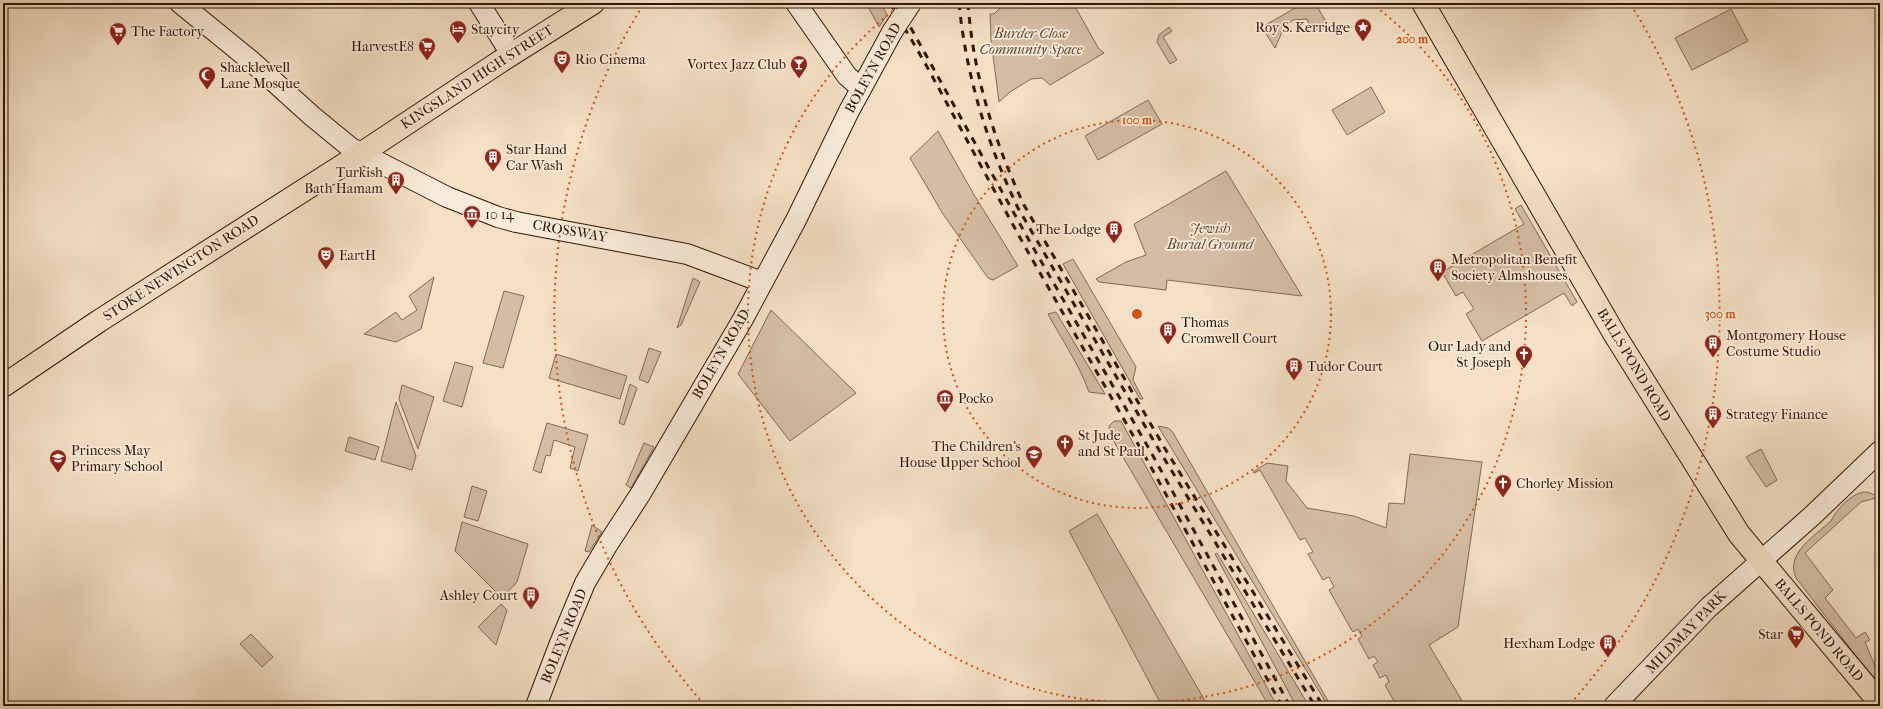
<svg xmlns="http://www.w3.org/2000/svg" width="1883" height="709" viewBox="0 0 1883 709" font-family="'IM FELL French Canon',serif">
  <style>
    .green { fill: #d3bda4; stroke: #826954 }
    .lines { fill: none; stroke-linecap: round; stroke-linejoin: round }
    .secondary-casing { stroke: #311505; stroke-width: 22 }
    .primary-casing { stroke: #311505; stroke-width: 24 }
    .highway-casing { stroke: #311505; stroke-width: 24 }
    .secondary { stroke: #f8ebd9; stroke-width: 20 }
    .primary { stroke: #f4e0c5; stroke-width: 22 }
    .highway { stroke: #f4e0c5; stroke-width: 22 }
    .rail { stroke: #311505; stroke-width: 3; stroke-dasharray: 7 7; stroke-linecap: butt }
    .secondary-bridge-casing { stroke: #311505; stroke-width: 22; stroke-linecap: butt }
    .secondary-bridge { stroke: #f8ebd9; stroke-width: 20 }
    .ring { fill: none; stroke: #d6520b; stroke-width: 2; stroke-dasharray: 2 4 }
    .labels { text-anchor: middle; dominant-baseline: central; stroke-width: 3.5; stroke-linejoin: round; paint-order: stroke }
    .poi-label { font-size: 14px; fill: #311505; stroke: #f8ebd9; text-anchor: start }
    .park-label { font-size: 14px; font-style: italic; fill: #624735; stroke: #f8ebd9 }
    .street-label { font-size: 14px; fill: #311505; stroke: #f8ebd9 }
    .centre { fill: #d6520b; stroke: #f8ebd9; stroke-width: 2 }
    .ring-label { font-size: 12px; text-anchor: middle; font-weight: bold; fill: #d6520b; stroke: #f8ebd9; stroke-width: 3.5; stroke-linejoin: round; paint-order: stroke }
  </style>
  <rect width="100%" height="100%" fill="#f4e0c5"/>
  <filter id="stains"><feTurbulence type="fractalNoise" baseFrequency=".005" numOctaves="4"/><feColorMatrix values="0 0 0 0 .2 0 0 0 0 .09 0 0 0 0 .02 0 0 0 .5 -.17"/></filter>
  <radialGradient id="worn" r=".72"><stop offset=".6" stop-color="#630" stop-opacity="0"/><stop offset="1" stop-color="#630" stop-opacity=".3"/></radialGradient>
  <g class="green">
    <path d="M866,3H881L887,15L879,27Z"/>
    <path d="M1005,3H1073L1099,49L1104,53L1050,85L1042,78L1031,79L1010,92L999,102L991,40L990,14H994Z"/>
    <path d="M1304,3H1315L1328,25L1317,31L1315,27L1310,26L1307,19L1293,20L1283,30L1275,48L1262,27Z"/>
    <path d="M1731,9L1748,41L1692,70L1675,38Z"/>
    <path d="M1169,27L1172,31L1163,37L1177,60L1170,64L1157,42L1159,35Z"/>
    <path d="M1371,87L1385,112L1347,135L1332,110Z"/>
    <path d="M1148,100L1162,124L1098,160L1085,136Z"/>
    <path d="M938,131L973,193L1018,266L993,280L988,278L943,214L910,158Z"/>
    <path d="M1226,171L1302,296L1167,280L1166,290L1099,282L1096,279L1126,262L1146,255L1134,224Z"/>
    <path d="M1521,205L1577,302L1572,306L1564,293L1482,341L1466,314L1474,309L1463,292L1456,296L1442,272L1524,224L1515,209Z"/>
    <path d="M1073,259L1136,367L1133,380L1143,399H1140L1063,264Z"/>
    <path d="M434,277L421,329L396,342L364,334L396,312L402,320L417,310L409,296Z"/>
    <path d="M693,278L700,282L681,325L677,328Z"/>
    <path d="M504,291L524,296L503,368L483,363Z"/>
    <path d="M771,310L856,393L790,441L738,374Z"/>
    <path d="M1056,312L1105,394L1089,392C1079,364 1062,340 1048,314Z"/>
    <path d="M649,348L661,352L648,383L639,379Z"/>
    <path d="M556,354L627,376L620,399L549,378Z"/>
    <path d="M455,362L473,367L462,407L443,401Z"/>
    <path d="M630,384L637,388L624,425L619,423Z"/>
    <path d="M402,385L434,397L418,449L399,399Z"/>
    <path d="M396,402L416,456L412,470L381,461Z"/>
    <path d="M1114,421H1121L1277,706H1269L1110,435L1109,426Z"/>
    <path d="M547,423L588,435L578,471L570,468L575,447L554,440L550,456L546,455L541,473L533,470Z"/>
    <path d="M1158,426L1168,428L1172,431L1331,706H1328Z"/>
    <path d="M349,437L379,447L375,460L345,451Z"/>
    <path d="M644,443L654,447L631,488L626,485Z"/>
    <path d="M1761,449L1777,480L1766,487L1746,457Z"/>
    <path d="M1410,454L1482,462L1458,627L1429,645L1465,706H1397L1385,685L1389,682L1386,675L1380,678L1373,665L1378,662L1374,656L1369,659L1358,639L1362,636L1358,629L1353,632L1351,629L1329,590L1334,587L1329,577L1323,580L1308,554L1313,552L1305,538L1300,540L1260,470L1254,473L1253,472L1267,463L1288,466L1286,481L1307,508L1354,516L1386,528L1389,503L1404,504Z"/>
    <path d="M472,486L487,491L478,521L464,517Z"/>
    <path d="M1867,492L1880,497L1861,502L1805,553L1833,590L1825,598L1856,638L1865,632L1870,640L1865,642L1880,678V687L1796,578C1785,553 1815,536 1831,521C1836,510 1853,491 1867,492Z"/>
    <path d="M1097,514L1208,706H1162L1069,531Z"/>
    <path d="M462,522L528,544L517,582L502,598L455,551Z"/>
    <path d="M592,525L602,532L589,552L585,551Z"/>
    <path d="M1217,553L1309,706H1296L1215,554Z"/>
    <path d="M501,604L507,610L496,645L478,627Z"/>
    <path d="M251,634L273,657L262,667L240,644Z"/>
  </g>
  <g class="lines">
    <g class="secondary-casing">
      <g id="secondary">
        <path d="M180,3L250,60L312,116L351,148L447,197L498,217L516,222L687,254L762,282"/>
        <path d="M479,3L511,54"/>
        <path d="M796,3L847,76L861,88"/>
        <path d="M536,706L560,643L585,583L608,544L641,493L743,319L796,220L849,111L892,32"/>
        <path d="M1614,706L1708,608L1813,515L1880,451"/>
      </g>
    </g>
    <g class="primary-casing">
      <path id="primary" d="M1423,3L1615,335L1739,534L1880,703"/>
    </g>
    <g class="highway-casing">
      <path id="highway" d="M3,386L99,321L362,153L501,61L593,3"/>
    </g>
    <use href="#secondary" class="secondary"/>
    <use href="#primary" class="primary"/>
    <use href="#highway" class="highway"/>
    <g class="rail">
      <path d="M890,3L925,63L1024,245L1146,458L1282,706"/>
      <path d="M897,3L1030,242L1152,454L1290,706"/>
      <path d="M959,3C966,76 987,143 1018,208L1159,450L1315,706"/>
      <path d="M968,3C973,74 994,141 1024,205L1164,447L1323,706"/>
    </g>
    <g class="secondary-bridge-casing">
      <path id="secondary-bridge" d="M892,32L911,3"/>
    </g>
    <use href="#secondary-bridge" class="secondary-bridge"/>
  </g>
  <g class="ring">
    <circle cx="1137" cy="314" r="194"/>
    <path d="M1371 3A389 389 0 1 1 903 3"/>
    <path d="M704 704A583 583 0 0 1 643 5M1631 5A583 583 0 0 1 1570 704"/>
  </g>
  <defs>
    <g id="sight-pin" transform="scale(0.9)"><path d="M0 17L-7.5 6A9.5 9.5 0 1 1 7.5 6Z" fill="#8f2418" stroke="#f8ebd9"/><path d="M0-6L1.8-2.2L6-1.7L2.9 1.2L3.7 5.4L0 3.3L-3.7 5.4L-2.9 1.2L-6-1.7L-1.8-2.2Z" fill="#fff"/></g>
    <g id="hotel-pin" transform="scale(0.9)"><path d="M0 17L-7.5 6A9.5 9.5 0 1 1 7.5 6Z" fill="#8f2418" stroke="#f8ebd9"/><path d="M-6-4.5h1.5V1H6V5H4.5V3h-9V5H-6ZM-4 0a1.8 1.8 0 1 1 3.6 0ZM.5 0V-2.5h3Q6-2.5 6 0Z" fill="#fff"/></g>
    <g id="supermarket-pin" transform="scale(0.9)"><path d="M0 17L-7.5 6A9.5 9.5 0 1 1 7.5 6Z" fill="#8f2418" stroke="#f8ebd9"/><path d="M-6-5.5h2.5l.6 2H6L4.5 2H-2.5L-4.4-4H-6ZM-1.5 3.2a1.3 1.3 0 1 0 .1 0ZM3 3.2a1.3 1.3 0 1 0 .1 0Z" fill="#fff"/></g>
    <g id="theatre-pin" transform="scale(0.9)"><path d="M0 17L-7.5 6A9.5 9.5 0 1 1 7.5 6Z" fill="#8f2418" stroke="#f8ebd9"/><path d="M-5-5.5Q0-4 5-5.5V0Q5 5 0 6Q-5 5-5 0ZM-3.3-2.5H-1v1.5H-3.3ZM1-2.5H3.3v1.5H1ZM-2.8 1Q0 5.5 2.8 1Z" fill="#fff"/></g>
    <g id="bar-pin" transform="scale(0.9)"><path d="M0 17L-7.5 6A9.5 9.5 0 1 1 7.5 6Z" fill="#8f2418" stroke="#f8ebd9"/><path d="M-6-5H6L.8 .8V4.5H3.5V6h-7V4.5H-.8V.8Z" fill="#fff"/></g>
    <g id="mosque-pin" transform="scale(0.9)"><path d="M0 17L-7.5 6A9.5 9.5 0 1 1 7.5 6Z" fill="#8f2418" stroke="#f8ebd9"/><path d="M3.5-4.9A6 6 0 1 0 3.5 4.9A5 5 0 1 1 3.5-4.9Z" fill="#fff"/></g>
    <g id="building-pin" transform="scale(0.9)"><path d="M0 17L-7.5 6A9.5 9.5 0 1 1 7.5 6Z" fill="#8f2418" stroke="#f8ebd9"/><path d="M-4-6H4V6H1V3H-1V6H-4ZM-2.5-4.3h1.7v1.8h-1.7ZM.8-4.3h1.7v1.8H.8ZM-2.5-1h1.7V.8h-1.7ZM.8-1h1.7V.8H.8Z" fill="#fff"/></g>
    <g id="museum-pin" transform="scale(0.9)"><path d="M0 17L-7.5 6A9.5 9.5 0 1 1 7.5 6Z" fill="#8f2418" stroke="#f8ebd9"/><path d="M0-6L6-3V-2H-6V-3ZM-5-1h2V3h-2ZM-1-1h2V3h-2ZM3-1h2V3H3ZM-6 4H6V6H-6Z" fill="#fff"/></g>
    <g id="church-pin" transform="scale(0.9)"><path d="M0 17L-7.5 6A9.5 9.5 0 1 1 7.5 6Z" fill="#8f2418" stroke="#f8ebd9"/><path d="M-1.2-6h2.4v3.5h3.3v2.4h-3.3V6h-2.4V-.1h-3.3v-2.4h3.3Z" fill="#fff"/></g>
    <g id="school-pin" transform="scale(0.9)"><path d="M0 17L-7.5 6A9.5 9.5 0 1 1 7.5 6Z" fill="#8f2418" stroke="#f8ebd9"/><path d="M0-5L7-2L0 1L-7-2ZM-4 1L0 2.5L4 1V4Q0 6-4 4Z" fill="#fff"/></g>
  </defs>
  <g fill-rule="evenodd">
    <use href="#sight-pin" x="1363" y="27"/>
    <use href="#hotel-pin" x="458" y="29"/>
    <use href="#supermarket-pin" x="118" y="31"/>
    <use href="#supermarket-pin" x="427" y="46"/>
    <use href="#theatre-pin" x="562" y="59"/>
    <use href="#bar-pin" x="799" y="64"/>
    <use href="#mosque-pin" x="207" y="75"/>
    <use href="#building-pin" x="493" y="157"/>
    <use href="#building-pin" x="396" y="180"/>
    <use href="#museum-pin" x="472" y="214"/>
    <use href="#building-pin" x="1114" y="229"/>
    <use href="#theatre-pin" x="326" y="255"/>
    <use href="#building-pin" x="1438" y="267"/>
    <use href="#building-pin" x="1168" y="330"/>
    <use href="#building-pin" x="1713" y="343"/>
    <use href="#church-pin" x="1524" y="354"/>
    <use href="#building-pin" x="1294" y="366"/>
    <use href="#museum-pin" x="945" y="398"/>
    <use href="#building-pin" x="1713" y="414"/>
    <use href="#church-pin" x="1065" y="443"/>
    <use href="#school-pin" x="1034" y="454"/>
    <use href="#school-pin" x="58" y="458"/>
    <use href="#church-pin" x="1503" y="483"/>
    <use href="#building-pin" x="531" y="595"/>
    <use href="#supermarket-pin" x="1796" y="634"/>
    <use href="#building-pin" x="1608" y="643"/>
  </g>
  <g class="labels">
    <g class="poi-label">
      <text x="1350" y="27" text-anchor="end">Roy S. Kerridge</text>
      <text x="471" y="29">Staycity</text>
      <text x="131" y="31">The Factory</text>
      <text x="414" y="46" text-anchor="end">HarvestE8</text>
      <text x="575" y="59">Rio Cinema</text>
      <text x="786" y="64" text-anchor="end">Vortex Jazz Club</text>
      <text x="220" y="67">Shacklewell<tspan x="220" dy="16">Lane Mosque</tspan></text>
      <text x="506" y="149">Star Hand<tspan x="506" dy="16">Car Wash</tspan></text>
      <text x="383" y="172" text-anchor="end">Turkish<tspan x="383" dy="16">Bath Hamam</tspan></text>
      <text x="485" y="214">10 14</text>
      <text x="1101" y="229" text-anchor="end">The Lodge</text>
      <text x="339" y="255">EartH</text>
      <text x="1451" y="259">Metropolitan Benefit<tspan x="1451" dy="16">Society Almshouses</tspan></text>
      <text x="1181" y="322">Thomas<tspan x="1181" dy="16">Cromwell Court</tspan></text>
      <text x="1726" y="335">Montgomery House<tspan x="1726" dy="16">Costume Studio</tspan></text>
      <text x="1511" y="346" text-anchor="end">Our Lady and<tspan x="1511" dy="16">St Joseph</tspan></text>
      <text x="1307" y="366">Tudor Court</text>
      <text x="958" y="398">Pocko</text>
      <text x="1726" y="414">Strategy Finance</text>
      <text x="1078" y="435">St Jude<tspan x="1078" dy="16">and St Paul</tspan></text>
      <text x="1021" y="446" text-anchor="end">The Children's<tspan x="1021" dy="16">House Upper School</tspan></text>
      <text x="71" y="450">Princess May<tspan x="71" dy="16">Primary School</tspan></text>
      <text x="1516" y="483">Chorley Mission</text>
      <text x="518" y="595" text-anchor="end">Ashley Court</text>
      <text x="1783" y="634" text-anchor="end">Star</text>
      <text x="1595" y="643" text-anchor="end">Hexham Lodge</text>
    </g>
    <g class="park-label">
      <text x="1031" y="33">Burder Close<tspan x="1031" dy="16">Community Space</tspan></text>
      <text x="1210" y="228">Jewish<tspan x="1210" dy="16">Burial Ground</tspan></text>
    </g>
    <g class="street-label">
      <text transform="translate(873 68) rotate(-61)">BOLEYN ROAD</text>
      <text transform="translate(477 77) rotate(-33)">KINGSLAND HIGH STREET</text>
      <text transform="translate(570 231) rotate(10)">CROSSWAY</text>
      <text transform="translate(181 268) rotate(-33)">STOKE NEWINGTON ROAD</text>
      <text transform="translate(721 354) rotate(-60)">BOLEYN ROAD</text>
      <text transform="translate(1634 365) rotate(59)">BALLS POND ROAD</text>
      <text transform="translate(1819 630) rotate(50)">BALLS POND ROAD</text>
      <text transform="translate(1686 632) rotate(-46)">MILDMAY PARK</text>
      <text transform="translate(564 636) rotate(-68)">BOLEYN ROAD</text>
    </g>
  </g>
  <circle cx="1137" cy="314" r="6" class="centre"/>
  <g class="ring-label">
    <text x="1412" y="43">200 m</text>
    <text x="1137" y="124">100 m</text>
    <text x="1720" y="318">300 m</text>
  </g>
  <rect width="1883" height="709" fill="none" stroke="#f4e0c5" stroke-width="16"/>
  <rect x="4" y="4" width="1875" height="701" fill="none" stroke="#311505" stroke-width="2"/>
  <rect x="8" y="8" width="1867" height="693" fill="none" stroke="#311505"/>
  <rect width="100%" height="100%" filter="url(#stains)"/>
  <rect width="100%" height="100%" fill="url(#worn)"/>
</svg>
